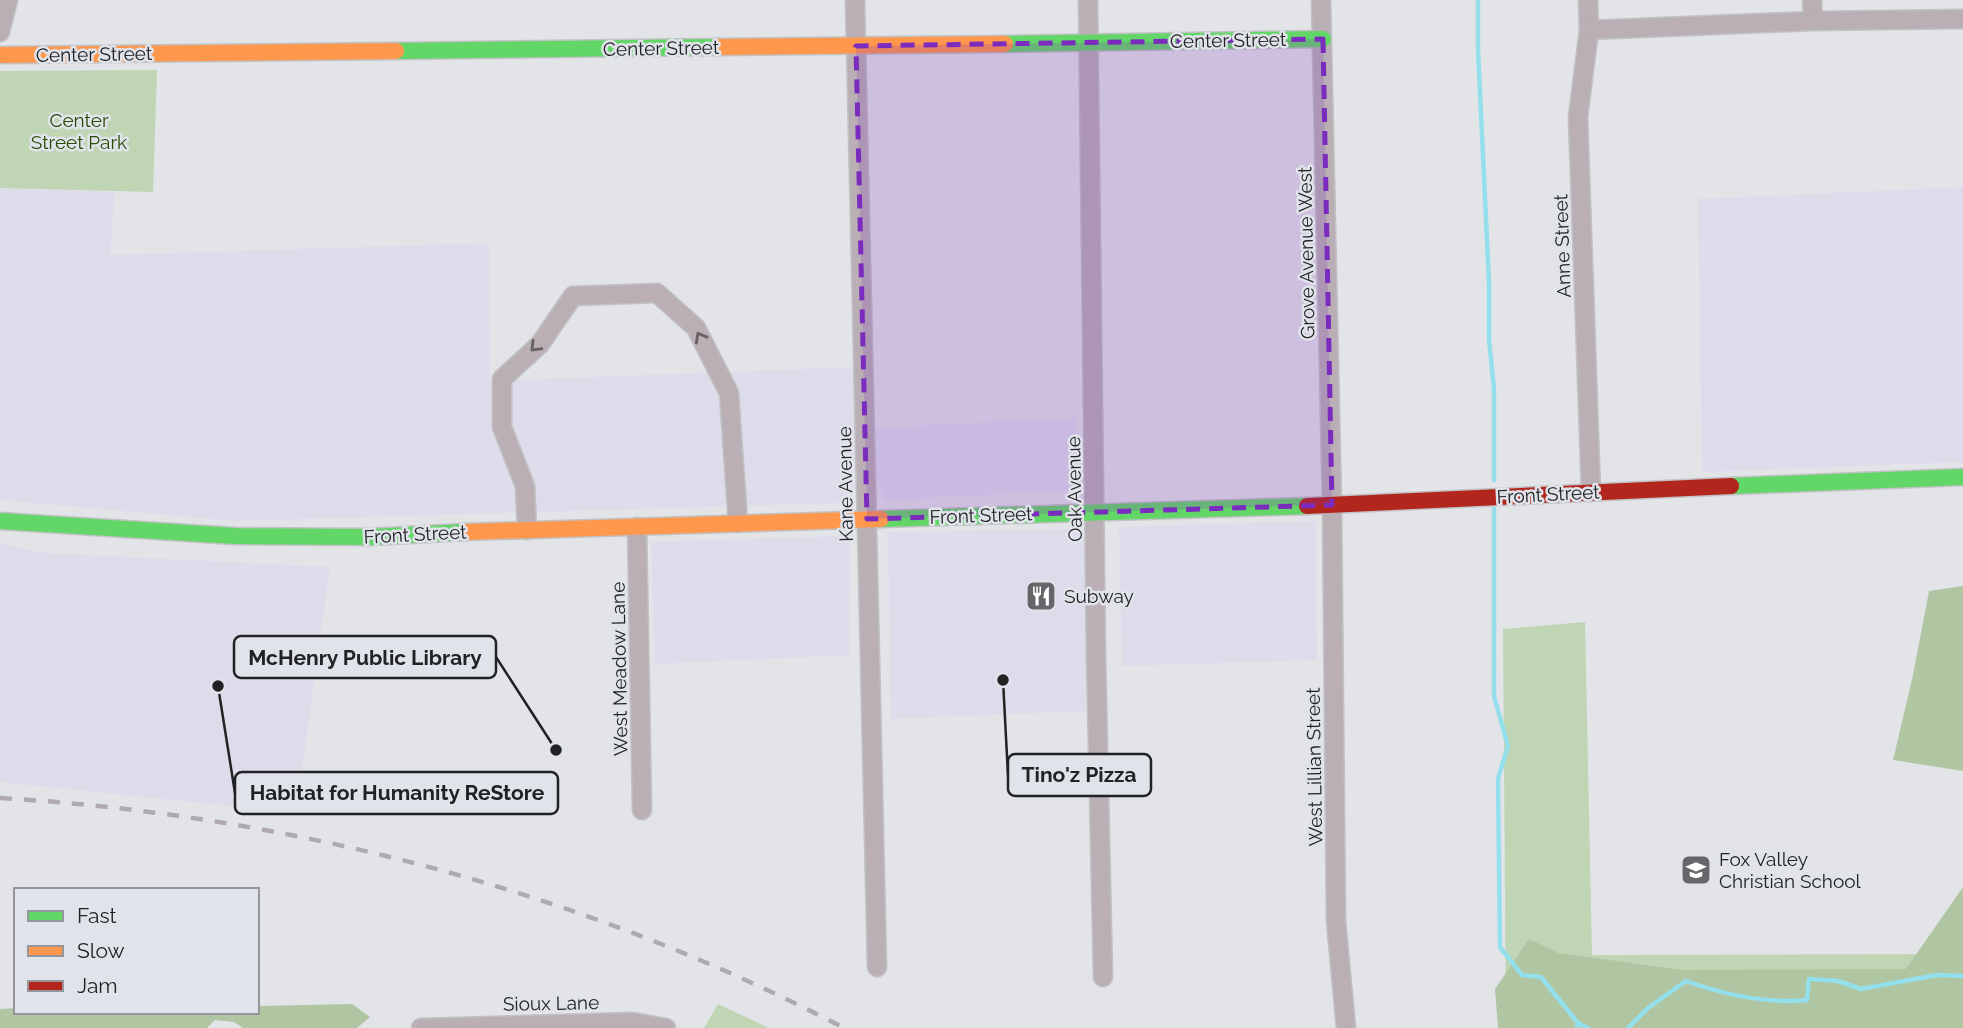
<svg xmlns="http://www.w3.org/2000/svg" width="1963" height="1028" viewBox="0 0 1963 1028" font-family="Raleway,sans-serif">
  <style>
    .commercial { fill: #dedcea }
    .green { fill: #c0d5b4 }
    .forest { fill: #b0c6a3 }
    .lines { fill: none; stroke-linecap: round; stroke-linejoin: round }
    .stream { stroke: #94dfec; stroke-width: 4.5 }
    .street-casing { stroke: #c1c2c4; stroke-width: 21 }
    .fast-casing { stroke: #c1c2c4; stroke-width: 19 }
    .slow-casing { stroke: #c1c2c4; stroke-width: 19 }
    .jam-casing { stroke: #c1c2c4; stroke-width: 19 }
    .street { stroke: #b9afb4; stroke-width: 18 }
    .fast { stroke: #63d668; stroke-width: 16 }
    .slow { stroke: #ff974d; stroke-width: 16 }
    .jam { stroke: #b3261e; stroke-width: 16 }
    .rail { stroke: #afaaae; stroke-width: 4.5; stroke-dasharray: 12 12; stroke-linecap: butt }
    .oneway { stroke: #656165 }
    .marked { fill: #7b2cbf; fill-opacity: 0.2; stroke: #7b2cbf; stroke-width: 5; stroke-dasharray: 14 9; stroke-linejoin: round }
    .labels { text-anchor: middle; dominant-baseline: central; stroke-width: 5; stroke-linejoin: round; paint-order: stroke }
    .street-label { font-size: 19px; fill: #212224; stroke: #e1e3ea }
    .park-label { font-size: 19px; fill: #294c03; stroke: #e1e3ea }
    .poi-label { font-size: 19px; fill: #212224; stroke: #e1e3ea; text-anchor: start }
    .leader { fill: none; stroke: #212224; stroke-width: 2.5 }
    .callout-dot { fill: #212224; stroke: #e1e3ea; stroke-width: 2.5 }
    .callout { fill: #e1e3ea; stroke: #212224; stroke-width: 2.5 }
    .callout-label { font-size: 21px; text-anchor: middle; font-weight: bold; fill: #212224 }
  </style>
  <rect width="100%" height="100%" fill="#e3e4e8"/>
  <g class="commercial">
    <path d="M1963,187V462L1702,472L1698,199Z"/>
    <path d="M0,188L115,192L110,255L489,243L490,381L854,367L856,488L841,503L234,521L0,500Z"/>
    <path d="M1076,418L1079,490L885,500L875,477L874,428Z"/>
    <path d="M1316,521L1317,660L1122,666L1119,527Z"/>
    <path d="M1086,529V711L891,719L888,532Z"/>
    <path d="M850,536L849,655L655,664L651,542Z"/>
    <path d="M0,544L45,553L330,567L296,813L0,782Z"/>
  </g>
  <g class="green">
    <path d="M157,70L153,192L0,188V71Z"/>
    <path d="M1585,622L1592,955L1963,954V1028H1506L1503,629Z"/>
    <path d="M718,1004L769,1028H704Z"/>
  </g>
  <g class="forest">
    <path d="M1963,586V771L1893,760L1913,675L1929,591Z"/>
    <path d="M1963,887V1028H1498L1495,989L1529,939L1558,953L1682,970L1906,969Z"/>
    <path d="M352,1004L370,1017L357,1028H243L234,1022L215,1020L207,1028H0V1009L16,1008V1012H257V1006Z"/>
  </g>
  <g class="lines">
    <g class="stream">
      <path d="M1478,0V50L1489,282V339L1494,389V480"/>
      <path d="M1494,509V696L1508,746L1498,779L1500,947L1522,975L1541,977L1578,1023L1577,1028"/>
      <path d="M1578,1023L1588,1028"/>
      <path d="M1628,1028L1648,1008L1686,981C1725,995 1765,1004 1807,1000L1809,979L1838,981L1861,989L1937,975L1963,976"/>
    </g>
    <g class="street-casing">
      <g id="street">
        <path d="M855,0L877,967"/>
        <path d="M1088,0L1096,655L1103,977"/>
        <path d="M1321,0L1332,505L1336,921L1346,1028"/>
        <path d="M1588,0L1589,30L1578,117L1591,492"/>
        <path d="M1812,0L1813,21"/>
        <path d="M1589,30L1813,21L1963,19"/>
        <path d="M0,32L8,0"/>
        <path d="M637,527L642,810"/>
        <path d="M527,530L525,486L502,427V379L540,344L573,296L657,293L696,328L729,393L738,523"/>
        <path d="M421,1028L632,1022L666,1028"/>
      </g>
    </g>
    <g class="fast-casing">
      <g id="fast">
        <path d="M1005,44L1323,39"/>
        <path d="M396,51L719,47"/>
        <path d="M1731,486L1963,477"/>
        <path d="M881,519L1307,506"/>
        <path d="M0,521L235,536L370,537L465,532"/>
      </g>
    </g>
    <g class="slow-casing">
      <g id="slow">
        <path d="M719,47L1005,44"/>
        <path d="M0,55L396,51"/>
        <path d="M465,532L881,519"/>
      </g>
    </g>
    <g class="jam-casing">
      <path id="jam" d="M1307,506L1731,486"/>
    </g>
    <use href="#street" class="street"/>
    <use href="#fast" class="fast"/>
    <use href="#slow" class="slow"/>
    <use href="#jam" class="jam"/>
    <path class="rail" d="M0,798C292,815 584,892 844,1028"/>
  </g>
  <defs><path id="oneway-chevron" d="M-2-3.5L2.5 0L-2 3.5" fill="none" stroke-width="1.6" stroke-linecap="round" stroke-linejoin="round" transform="scale(1.75)"/></defs>
  <g class="oneway">
    <use href="#oneway-chevron" transform="translate(700 337) rotate(-119)"/>
    <use href="#oneway-chevron" transform="translate(535 347) rotate(134)"/>
  </g>
  <path class="marked" d="M1323,39L1332,505L867,519L856,46Z"/>
  <defs>
    <g id="restaurant-square" transform="scale(1.575)"><rect x="-9" y="-9" width="18" height="18" rx="4" fill="#656669" stroke="#e1e3ea"/><path d="M-5-6h1v4h1v-4h1v4h1v-4h1v5L-1.5 .5V6h-2V.5L-5-1ZM5-6V6H3V1.5H1.5Q1.5-4 5-6Z" fill="#fff"/></g>
    <g id="school-square" transform="scale(1.575)"><rect x="-9" y="-9" width="18" height="18" rx="4" fill="#656669" stroke="#e1e3ea"/><path d="M0-5L7-2L0 1L-7-2ZM-4 1L0 2.5L4 1V4Q0 6-4 4Z" fill="#fff"/></g>
  </defs>
  <g fill-rule="evenodd">
    <use href="#restaurant-square" x="1041" y="596"/>
    <use href="#school-square" x="1696" y="870"/>
  </g>
  <g class="labels">
    <g class="street-label">
      <text transform="translate(1228 40) rotate(-1)">Center Street</text>
      <text transform="translate(661 48) rotate(-1)">Center Street</text>
      <text transform="translate(94 54) rotate(-1)">Center Street</text>
      <text transform="translate(1562 246) rotate(-92)">Anne Street</text>
      <text transform="translate(1306 253) rotate(-91)">Grove Avenue West</text>
      <text transform="translate(845 484) rotate(-91)">Kane Avenue</text>
      <text transform="translate(1074 489) rotate(-91)">Oak Avenue</text>
      <text transform="translate(1548 494) rotate(-3)">Front Street</text>
      <text transform="translate(981 515) rotate(-2)">Front Street</text>
      <text transform="translate(415 534) rotate(-3)">Front Street</text>
      <text transform="translate(619 669) rotate(-91)">West Meadow Lane</text>
      <text transform="translate(1314 767) rotate(-91)">West Lillian Street</text>
      <text transform="translate(551 1003) rotate(-1)">Sioux Lane</text>
    </g>
    <g class="park-label">
      <text x="79" y="120">Center<tspan x="79" dy="22">Street Park</tspan></text>
    </g>
    <g class="poi-label">
      <text x="1064" y="596">Subway</text>
      <text x="1719" y="859">Fox Valley<tspan x="1719" dy="22">Christian School</tspan></text>
    </g>
  </g>
  <path class="leader" d="M556 750L496 657M1003 680L1008 775M218 686L235 793"/>
  <g class="callout-dot">
    <circle cx="556" cy="750" r="7"/>
    <circle cx="1003" cy="680" r="7"/>
    <circle cx="218" cy="686" r="7"/>
  </g>
  <g class="callout">
    <rect x="234" y="636" width="262" height="42" rx="7"/>
    <rect x="1008" y="754" width="143" height="42" rx="7"/>
    <rect x="235" y="772" width="323" height="42" rx="7"/>
  </g>
  <g class="callout-label">
    <text x="365" y="665">McHenry Public Library</text>
    <text x="1079" y="782">Tino'z Pizza</text>
    <text x="397" y="800">Habitat for Humanity ReStore</text>
  </g>
  <rect x="14" y="888" width="245" height="126" fill="#e1e3ea" stroke="#94969b" stroke-width="2"/>
  <rect x="28" y="911" width="35" height="10" fill="#63d668" stroke="#94969b" stroke-width="2"/>
  <text x="77" y="923" font-size="21" fill="#212224">Fast</text>
  <rect x="28" y="946" width="35" height="10" fill="#ff974d" stroke="#94969b" stroke-width="2"/>
  <text x="77" y="958" font-size="21" fill="#212224">Slow</text>
  <rect x="28" y="981" width="35" height="10" fill="#b3261e" stroke="#94969b" stroke-width="2"/>
  <text x="77" y="993" font-size="21" fill="#212224">Jam</text>
</svg>
